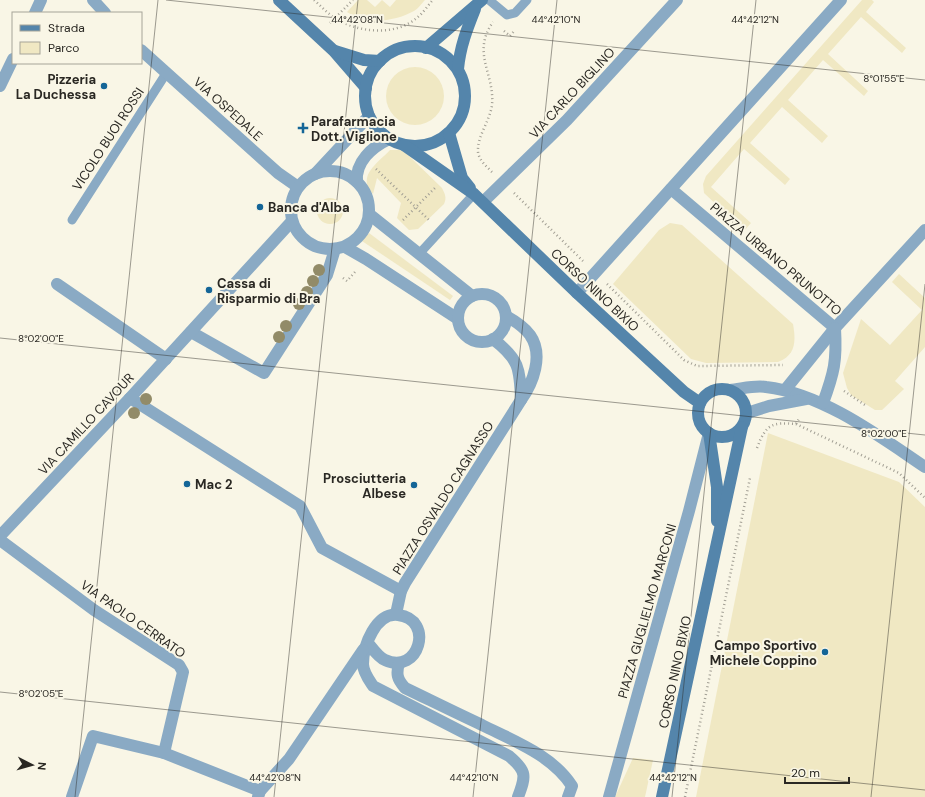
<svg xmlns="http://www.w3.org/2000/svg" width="925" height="797" viewBox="0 0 925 797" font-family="'DM Sans',sans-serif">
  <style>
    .green { fill: #f0e8c3 }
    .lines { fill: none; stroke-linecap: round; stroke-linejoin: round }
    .path { stroke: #a29f94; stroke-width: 2.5; stroke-dasharray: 1 3; stroke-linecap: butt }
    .lane { stroke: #8aaac4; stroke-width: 9 }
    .street { stroke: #8aaac4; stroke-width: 12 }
    .secondary { stroke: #5485ab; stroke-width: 12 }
    .tree { fill: #928b68 }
    .ticks { fill: none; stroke: #2a2823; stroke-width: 1; stroke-opacity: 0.45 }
    .poi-dot { fill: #146597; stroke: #f9f6e6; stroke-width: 1.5 }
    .labels { text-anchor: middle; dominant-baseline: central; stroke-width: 4; stroke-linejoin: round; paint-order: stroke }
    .poi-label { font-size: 13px; font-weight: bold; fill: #2a2823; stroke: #f9f6e6; text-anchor: start }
    .street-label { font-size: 13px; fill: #2a2823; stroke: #f9f6e6 }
    .ticks-label { font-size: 10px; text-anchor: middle; fill: #2a2823; stroke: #f9f6e6; stroke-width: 4; stroke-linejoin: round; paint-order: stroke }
  </style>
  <rect width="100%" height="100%" fill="#f9f6e6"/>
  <g class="green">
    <path d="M358,0H367L375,7L382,0L390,7L396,0H425C421,4 418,9 414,11C394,22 366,25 347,12Z"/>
    <path d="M862,0H872L874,2L866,12L906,48L902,53L861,17L828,54L868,91L864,96L823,60L788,100L828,136L822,143L782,107L750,143L790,179L785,185L744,149L711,187L751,223L744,231L704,193L703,184L706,176Z"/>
    <circle cx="415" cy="96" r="29"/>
    <path d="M390,150H401L406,153L442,188C445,194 447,198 444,204L418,229L409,230L397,218L401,203L377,178L373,194C356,176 378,163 390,150Z"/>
    <circle cx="330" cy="211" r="13"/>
    <path d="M670,223L682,225L793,324C796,341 796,355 778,362L706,363L691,359L613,284L659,230Z"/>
    <path d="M369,233L453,296L450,300L362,241Z"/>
    <path d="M899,274L925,298V347L895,381L904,389L882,410H875L851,395L847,388L843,373L861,319L890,345L922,310L892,282Z"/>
    <path d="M768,433L899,482L925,507V797H696Z"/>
    <path d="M633,758L653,760L645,797H615Z"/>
  </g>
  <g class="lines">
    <g class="path">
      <path d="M314,0C321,6 327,13 335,18C358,33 397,37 419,16C424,12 428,5 433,0"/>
      <path d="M330,23L353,0"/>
      <path d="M504,31L510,36L515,30"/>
      <path d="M376,169L429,220"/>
      <path d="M492,172C486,166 479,160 478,152C477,136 490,121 492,105C495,74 471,53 493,22"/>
      <path d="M514,193L583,261"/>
      <path d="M403,220L436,187"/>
      <path d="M343,278L347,281L355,272"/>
      <path d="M607,284L684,360L697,366L783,365"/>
      <path d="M844,391L865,405"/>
      <path d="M796,424L899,473L925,498"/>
      <path d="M757,448C766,424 772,422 796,424L800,417"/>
      <path d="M685,797L750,478"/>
    </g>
    <g class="lane">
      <path d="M489,0L507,15L515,13L527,0"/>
      <path d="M72,220L167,72"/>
      <path d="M419,254L474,194"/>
    </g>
    <g class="street">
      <path d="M93,0L105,13"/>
      <path d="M35,13L41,0"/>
      <path d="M141,50L278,173L298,187"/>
      <path d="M0,86L13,59"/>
      <circle cx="330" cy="210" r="39"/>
      <path d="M315,174L369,116"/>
      <path d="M357,182C355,162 372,147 389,139"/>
      <path d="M671,189L835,328"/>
      <path d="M483,202L567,120L677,0"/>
      <path d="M369,214L472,296"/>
      <path d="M345,247L366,259L458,319"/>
      <path d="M57,284L166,359"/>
      <path d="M577,293L841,0"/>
      <circle cx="482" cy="318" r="24"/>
      <path d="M191,332L264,373L327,275L335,249"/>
      <path d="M493,339C519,359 520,368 521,400C533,383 544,355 530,335C524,327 515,321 506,316"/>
      <path d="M730,390C741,389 755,385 766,387C823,394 879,436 925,467"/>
      <path d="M785,390L835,328L925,230"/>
      <path d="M130,398L300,506L322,548L401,591"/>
      <path d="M823,403C834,373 837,361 835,328"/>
      <path d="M747,413L769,406L806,399"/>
      <path d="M0,536L130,398L292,221"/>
      <path d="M0,540L94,610L179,665L183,672L164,753"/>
      <path d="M396,614L401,591L405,583L521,400"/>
      <path d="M368,643C373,649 378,657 385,660C419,676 435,619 398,615C376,612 363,646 363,664C363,672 369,680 373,686L509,756C527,771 526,776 518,797"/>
      <path d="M399,663C396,674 397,679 405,688C430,700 456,713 482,725C514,741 552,755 572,786L568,797"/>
      <path d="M72,797L93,736L164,753L260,791"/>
      <path d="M258,797L260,791L289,759L363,650"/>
      <path d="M609,797L689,511L709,433"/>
    </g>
    <g class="secondary">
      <path d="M279,0L334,51L366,88"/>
      <circle cx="415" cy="96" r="50"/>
      <path d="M426,48L482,0"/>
      <path d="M335,51L364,60L380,61"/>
      <path d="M458,69C460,47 467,29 475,9"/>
      <path d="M449,133L462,178L470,188"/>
      <path d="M404,145L474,194L577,293L684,392L700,403"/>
      <circle cx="722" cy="413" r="24"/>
      <path d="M709,433L717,487V521"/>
      <path d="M662,797L742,427"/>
    </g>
  </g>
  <g class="tree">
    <circle cx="319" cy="270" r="6"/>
    <circle cx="313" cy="281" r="6"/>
    <circle cx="307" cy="292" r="6"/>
    <circle cx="299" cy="304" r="6"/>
    <circle cx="286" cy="326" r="6"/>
    <circle cx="279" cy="337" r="6"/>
    <circle cx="146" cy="399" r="6"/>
    <circle cx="134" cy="413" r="6"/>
  </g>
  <path class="ticks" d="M166,0L925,80M0,338L925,435M0,692L925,790M75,797L158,0M274,797L358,0M473,797L557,0M672,797L756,0M871,797L925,284"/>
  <g class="poi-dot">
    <circle cx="104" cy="86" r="4"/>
    <path d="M301 122h4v4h4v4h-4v4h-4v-4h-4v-4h4z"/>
    <circle cx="260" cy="207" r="4"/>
    <circle cx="209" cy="290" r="4"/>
    <circle cx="187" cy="484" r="4"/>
    <circle cx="414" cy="485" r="4"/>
    <circle cx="825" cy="652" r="4"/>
  </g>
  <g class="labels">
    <g class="poi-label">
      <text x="96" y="79" text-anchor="end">Pizzeria<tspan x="96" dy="15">La Duchessa</tspan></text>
      <text x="311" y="121">Parafarmacia<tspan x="311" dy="15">Dott. Viglione</tspan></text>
      <text x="268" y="207">Banca d'Alba</text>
      <text x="217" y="283">Cassa di<tspan x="217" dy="15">Risparmio di Bra</tspan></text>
      <text x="406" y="478" text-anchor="end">Prosciutteria<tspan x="406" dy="15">Albese</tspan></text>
      <text x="195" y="484">Mac 2</text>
      <text x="817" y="645" text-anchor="end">Campo Sportivo<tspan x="817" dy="15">Michele Coppino</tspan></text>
    </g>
    <g class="street-label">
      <text transform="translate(572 93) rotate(-47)">VIA CARLO BIGLINO</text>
      <text transform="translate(228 109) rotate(42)">VIA OSPEDALE</text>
      <text transform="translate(108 139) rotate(-57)">VICOLO BUOI ROSSI</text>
      <text transform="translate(776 259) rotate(40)">PIAZZA URBANO PRUNOTTO</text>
      <text transform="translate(595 290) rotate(43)">CORSO NINO BIXIO</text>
      <text transform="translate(86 424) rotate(-47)">VIA CAMILLO CAVOUR</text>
      <text transform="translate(443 498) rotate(-58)">PIAZZA OSVALDO CAGNASSO</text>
      <text transform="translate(647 611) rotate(-74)">PIAZZA GUGLIELMO MARCONI</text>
      <text transform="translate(133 619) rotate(35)">VIA PAOLO CERRATO</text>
      <text transform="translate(675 672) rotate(-78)">CORSO NINO BIXIO</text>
    </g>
  </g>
  <g class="ticks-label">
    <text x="357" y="23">44°42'08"N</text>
    <text x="556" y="23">44°42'10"N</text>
    <text x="755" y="23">44°42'12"N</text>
    <text x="884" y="82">8°01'55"E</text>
    <text x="41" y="342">8°02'00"E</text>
    <text x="884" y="437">8°02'00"E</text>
    <text x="41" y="697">8°02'05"E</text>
    <text x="275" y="781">44°42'08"N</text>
    <text x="474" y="781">44°42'10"N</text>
    <text x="673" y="781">44°42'12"N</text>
  </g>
  <rect x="12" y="12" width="130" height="52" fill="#f9f6e6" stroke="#a6a498"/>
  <rect x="20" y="25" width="20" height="6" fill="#5485ab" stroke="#a6a498"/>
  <text x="48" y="32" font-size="12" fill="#2a2823">Strada</text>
  <rect x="20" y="42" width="20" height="12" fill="#f0e8c3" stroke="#a6a498"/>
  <text x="48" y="52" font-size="12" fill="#2a2823">Parco</text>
  <g transform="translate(32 765) rotate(96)" stroke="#f9f6e6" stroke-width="3" paint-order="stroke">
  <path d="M0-3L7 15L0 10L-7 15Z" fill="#2a2823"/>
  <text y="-6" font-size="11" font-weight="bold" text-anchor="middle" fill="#2a2823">N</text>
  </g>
  <path d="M785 777v6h64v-6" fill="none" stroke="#2a2823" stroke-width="2"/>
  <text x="791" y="777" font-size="12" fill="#2a2823" stroke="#f9f6e6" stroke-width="3" paint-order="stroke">20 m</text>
</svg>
